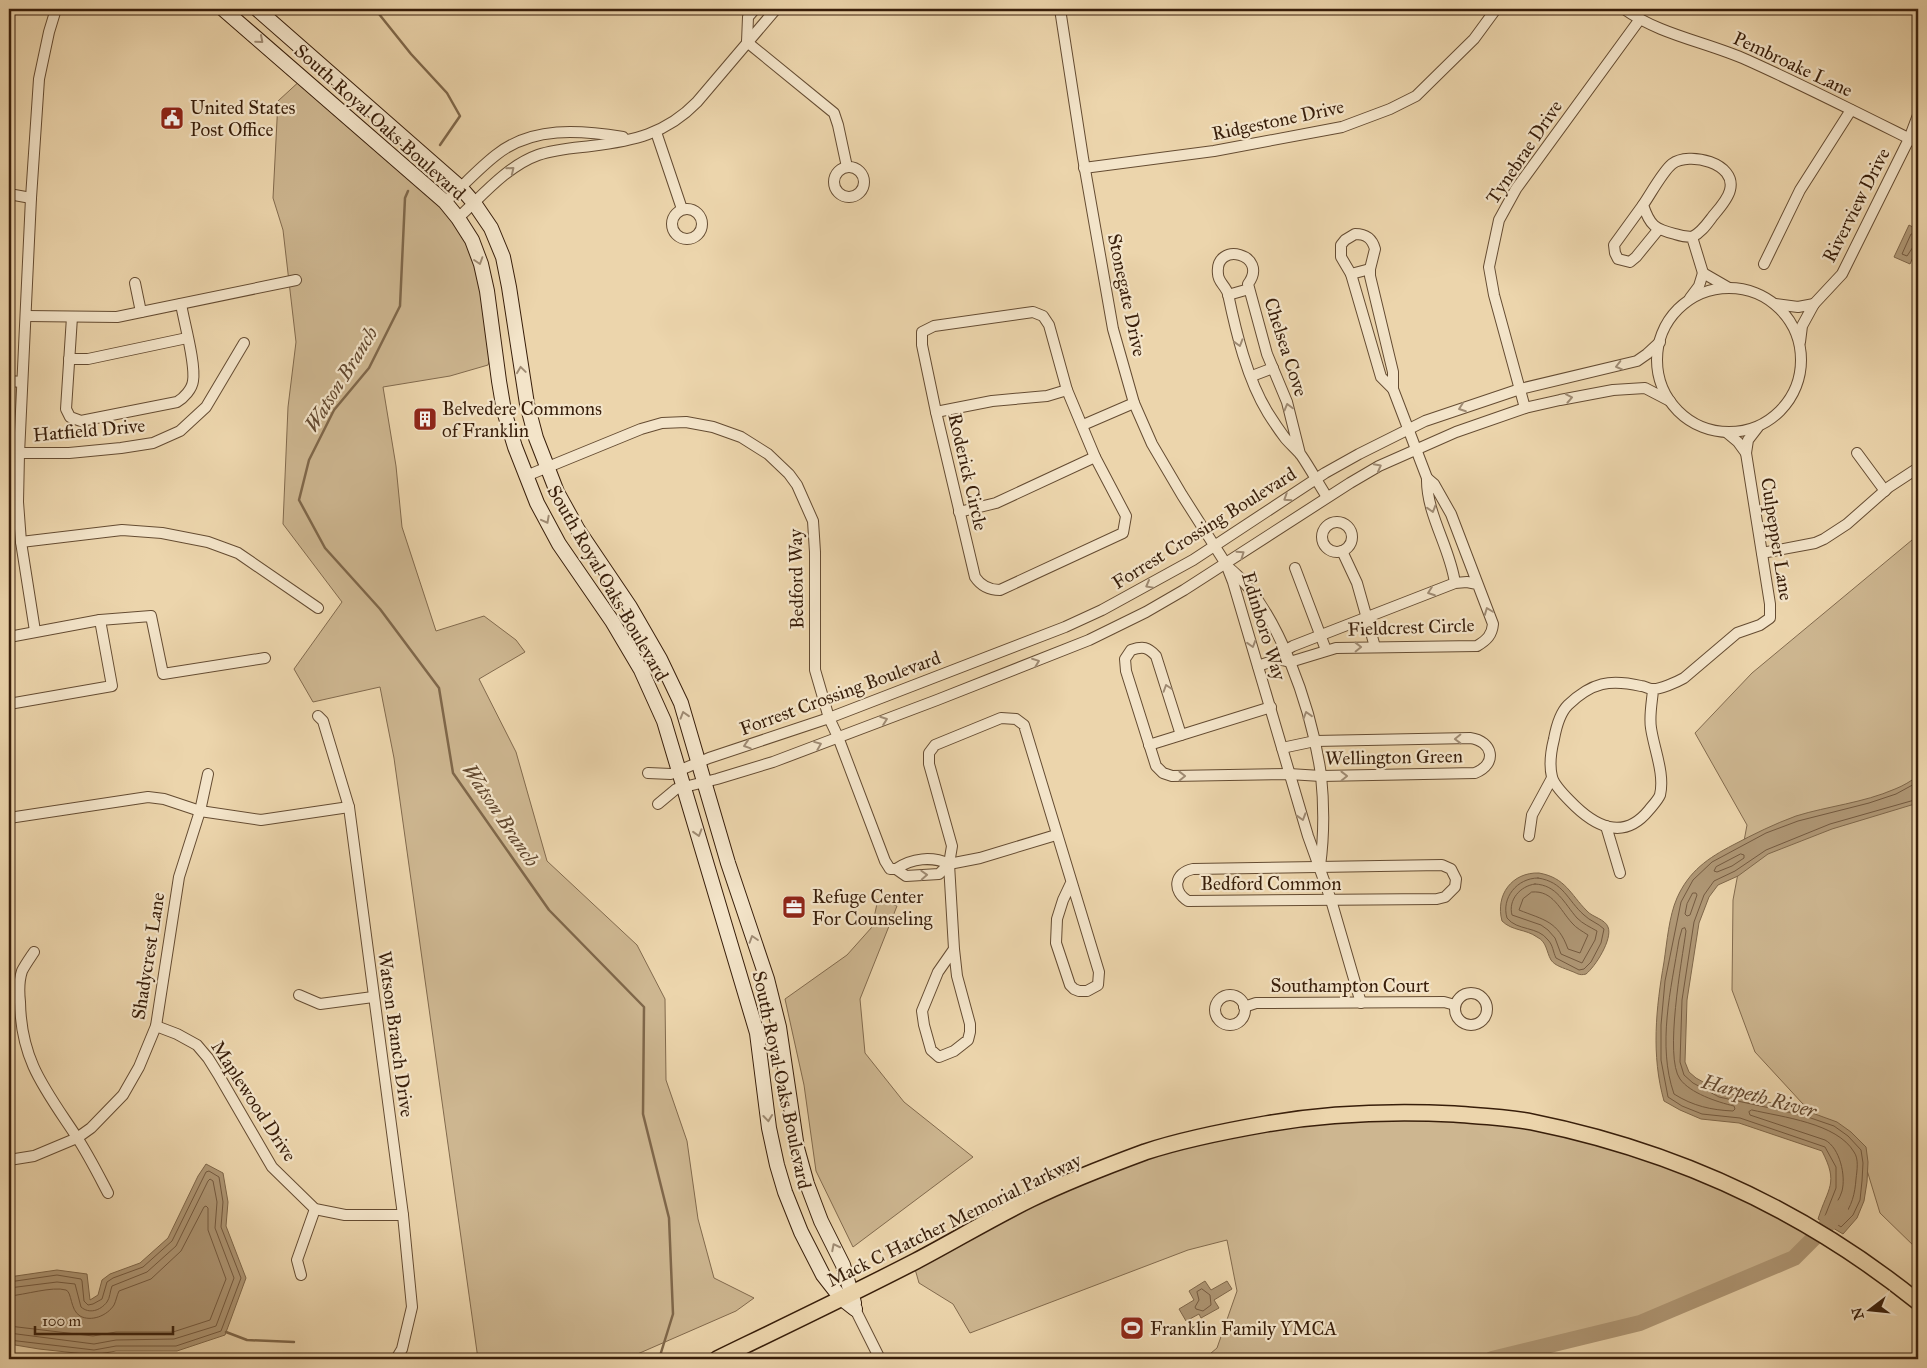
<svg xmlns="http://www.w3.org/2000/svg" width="1927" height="1368" viewBox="0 0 1927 1368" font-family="'IM FELL Great Primer',serif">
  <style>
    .green { fill: #cdb690; stroke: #826a4d }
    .water { fill: #af9775; stroke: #7f674a }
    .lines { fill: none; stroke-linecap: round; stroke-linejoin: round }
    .shore { stroke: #745a40; stroke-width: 1 }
    .stream { stroke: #7f674a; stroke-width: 2.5 }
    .river { stroke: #af9775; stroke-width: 16 }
    .minor-casing { stroke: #654c32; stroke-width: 12 }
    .secondary-casing { stroke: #381e0a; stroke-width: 16 }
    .primary-casing { stroke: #381e0a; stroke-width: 18 }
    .minor { stroke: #f3e4c9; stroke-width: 10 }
    .secondary { stroke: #f3e4c9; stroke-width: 14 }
    .primary { stroke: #ecd5ac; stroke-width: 15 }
    .oneway { stroke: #9f8b73 }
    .labels { text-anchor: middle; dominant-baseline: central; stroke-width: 4.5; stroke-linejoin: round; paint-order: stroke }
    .street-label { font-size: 19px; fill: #381e0a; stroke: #f3e4c9 }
    .poi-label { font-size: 19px; fill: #381e0a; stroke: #f3e4c9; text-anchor: start }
    .water-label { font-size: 20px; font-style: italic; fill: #62482f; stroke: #f3e4c9 }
  </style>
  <rect width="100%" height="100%" fill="#ecd5ac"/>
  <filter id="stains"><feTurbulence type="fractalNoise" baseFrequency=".004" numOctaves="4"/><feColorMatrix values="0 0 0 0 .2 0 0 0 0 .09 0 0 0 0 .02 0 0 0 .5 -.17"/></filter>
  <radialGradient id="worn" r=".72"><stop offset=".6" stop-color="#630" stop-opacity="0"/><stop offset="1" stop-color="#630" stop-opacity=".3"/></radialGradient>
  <g class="green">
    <path d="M303,78L445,202L472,240L494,348L488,365L450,376L383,387L396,466L402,527L436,631L484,616L516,640L525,652L479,679L516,752L547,861L637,945L665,999L666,1080L687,1141L698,1219L714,1278L754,1298L736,1311L626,1359H478L394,758L380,687L313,702L294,669L342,602L283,524L288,407L296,342L283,230L273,198L278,101Z"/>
    <path d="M1918,535V1250L1880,1213L1863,1157L1802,1103L1755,1052L1732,990L1733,900L1747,825L1695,733L1752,673Z"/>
    <path d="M878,899L897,906L860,999L865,1053L904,1102L973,1157L853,1247L816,1171L804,1085L785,999L847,955L872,927Z"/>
    <path d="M1474,1116L1626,1146L1817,1232L1794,1258L1640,1323L1491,1359H1204L1217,1348L1237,1291L1227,1240L1188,1250L970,1333L953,1304L919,1283L913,1262L1088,1174L1278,1122Z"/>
  </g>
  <g class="water">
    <path d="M1909,225L1918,230V246L1910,264L1894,257Z"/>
    <path d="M1918,776V803L1832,829L1768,854L1738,876L1718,885L1709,897L1699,923L1687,1000L1685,1062L1689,1072L1696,1078L1721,1092L1804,1110L1837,1122L1851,1132L1866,1147L1868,1162L1867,1182L1864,1201L1857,1218L1843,1234L1818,1219C1828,1187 1839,1184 1822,1151L1739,1123L1701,1119L1680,1110L1664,1101C1651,1055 1656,1008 1664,962C1667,942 1669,916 1677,898C1689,871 1708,858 1733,845C1754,834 1774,824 1796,816C1828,806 1863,803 1895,789C1903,786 1911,781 1918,776Z"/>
    <path d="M1539,873C1566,878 1570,894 1587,911C1592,917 1605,919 1608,927C1613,939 1595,967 1586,974C1579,976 1577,973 1571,971C1564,968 1555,966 1551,960C1546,951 1547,942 1537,937C1526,929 1512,931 1502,921C1495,895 1512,872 1539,873Z"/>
    <path d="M206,1164L223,1173L228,1202L226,1226L246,1278L225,1335L177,1351H116L94,1355L39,1349L9,1344V1277L57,1270L87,1274L90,1300L98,1295L102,1280L110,1274L140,1263L168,1238L198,1176Z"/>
    <path d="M1205,1281L1211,1290L1227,1281L1232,1289L1214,1300L1219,1308L1201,1318L1199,1314L1186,1321L1179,1309L1194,1300L1189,1291Z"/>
  </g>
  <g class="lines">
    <g class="shore">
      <path d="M1918,234H1911L1902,254L1907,256L1913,247L1918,246"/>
      <path d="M1918,782L1896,794L1869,803L1798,821L1766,833L1712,862L1693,880L1681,902L1665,981L1661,1025V1060L1668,1097L1682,1106L1702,1114L1740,1118L1825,1147L1836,1167V1188L1825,1216L1841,1227L1853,1215L1860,1200L1862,1181L1863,1163L1861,1150L1848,1136L1834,1126L1802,1115L1719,1097L1693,1083L1684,1075L1680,1062L1682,1000L1694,922L1704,895L1714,881L1735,871L1766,850L1830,824L1918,799"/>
      <path d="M1741,854L1744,855V858L1732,866L1717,872L1714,871L1716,867Z"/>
      <path d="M1538,878C1564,882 1567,900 1584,915C1590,921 1598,923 1604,929L1601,943L1591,962L1584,969L1579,970L1556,958C1553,952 1553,945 1548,940C1538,926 1517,931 1507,918C1501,898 1517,878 1538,878Z"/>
      <path d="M1535,884C1557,885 1564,903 1577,918C1583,924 1590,927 1597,931L1595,940L1582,963L1561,954L1555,938L1548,930L1541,925L1512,915C1508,900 1520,886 1535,884Z"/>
      <path d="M1532,892C1553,890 1560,910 1572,923C1576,928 1582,931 1588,935L1580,953L1568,949C1558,921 1544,920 1519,910L1523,899Z"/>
      <path d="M1693,893H1696L1697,895L1690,915L1687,916L1685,914L1687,904Z"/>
      <path d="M1685,928L1686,931C1682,960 1664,1057 1680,1079C1690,1093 1717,1102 1734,1106L1735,1109L1733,1111C1711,1110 1693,1106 1674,1094C1657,1045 1671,989 1679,940L1682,929Z"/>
      <path d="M1752,1110C1782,1117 1837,1123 1854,1152C1859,1159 1857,1170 1856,1179C1855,1193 1852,1207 1842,1218H1839L1832,1213C1834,1205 1840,1199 1842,1191C1846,1176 1840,1148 1825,1140L1750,1115L1749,1112Z"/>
      <path d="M9,1282L57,1275L81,1279L82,1281L84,1301L88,1305L93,1304L102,1299L107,1282L113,1278L143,1267L172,1241L206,1172L209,1171L219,1177L223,1202L221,1227L241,1278L221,1331L176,1346H116L94,1350L9,1340"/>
      <path d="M9,1288L57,1282L75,1284L81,1307C89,1314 100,1311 107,1302C110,1298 110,1291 112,1286L147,1272L176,1246L208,1181L210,1179L213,1181L217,1202L215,1228L234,1278L216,1326L174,1339L116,1340L94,1344L9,1333"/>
      <path d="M1202,1289L1210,1295L1211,1305L1203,1311L1196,1309L1195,1307L1199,1300L1197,1292Z"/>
      <path d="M9,1296C25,1295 52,1286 66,1290C72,1292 70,1310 80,1316C91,1322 107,1316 114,1305C116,1301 117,1295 119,1291L151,1279L181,1251L204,1207L206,1206L208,1208V1230L226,1279L210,1320L173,1332H116L93,1336L9,1326"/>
    </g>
    <g class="stream">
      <path d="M375,9L411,54L447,93L460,116L440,145"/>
      <path d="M408,191L405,198L400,306L369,368L334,410L309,460L299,500L325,548L380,609L439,688L453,773L549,910L644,1007L643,1114L669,1218L673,1314L659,1359"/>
      <path d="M226,1332L247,1340L294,1342"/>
    </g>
    <path class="river" d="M1492,1359L1640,1323L1794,1258L1840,1212V1208"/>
    <g class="minor-casing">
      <g id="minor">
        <path d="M1060,9L1083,158L1113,329L1134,403L1152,444L1182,495L1226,564L1233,582L1308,836L1331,900L1361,1003"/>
        <path d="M1624,9C1660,35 1707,42 1747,60C1805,86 1862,115 1918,143"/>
        <path d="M747,42L834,113L838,125L847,167"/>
        <path d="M747,42L748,17L755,9"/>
        <path d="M656,132L682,209"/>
        <circle cx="849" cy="182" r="15"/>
        <path d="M1084,168L1214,151L1342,127L1390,109L1416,96L1474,39L1496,9"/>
        <path d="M9,194L31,198"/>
        <path d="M445,202C462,187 478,169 496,155C532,126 580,130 623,137"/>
        <path d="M1643,205L1614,245L1615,253L1618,259L1630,262L1636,257L1658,230"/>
        <circle cx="687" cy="224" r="15"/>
        <path d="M458,218C482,196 507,166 538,155C555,149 573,148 591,146C633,141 666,134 697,102L776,9"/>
        <path d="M1355,234C1366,234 1372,238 1375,249L1370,269V276L1393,372V389L1381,377L1351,274L1341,257V245L1345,240Z"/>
        <path d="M1692,237C1686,237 1681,236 1675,234C1655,229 1650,226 1643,205C1650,195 1663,171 1672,164C1689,151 1737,163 1730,190C1728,199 1719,209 1713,216C1707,224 1701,233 1692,237L1703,273"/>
        <path d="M1764,264L1800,190L1851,110"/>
        <path d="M1351,274L1370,269"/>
        <path d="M135,283L141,312"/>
        <circle cx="1729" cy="360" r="72"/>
        <path d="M1228,295L1249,289"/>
        <path d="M1690,298L1699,286L1703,273L1729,288"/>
        <path d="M1775,304L1798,307L1814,304L1802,326L1800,342"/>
        <path d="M1814,304L1842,274L1909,139L1918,115"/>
        <path d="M1033,312L1043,316L1049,325L1067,390L1095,457L1126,516L1123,533L1000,590C989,590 981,586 975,577L936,412L922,345V332L934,326Z"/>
        <path d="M26,316L117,317L296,280"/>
        <path d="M72,317L66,409L70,417L81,421L177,402C184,398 192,389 193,381C196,364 184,322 181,304"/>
        <path d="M69,359H88L187,338"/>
        <path d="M1252,376L1273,368"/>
        <path d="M9,381L22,382"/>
        <path d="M1393,389L1427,478"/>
        <path d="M1525,408L1494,295L1489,267L1499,220L1516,189L1640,19"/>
        <path d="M936,412L992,401L1047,396L1067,390"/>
        <path d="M1083,425L1134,403"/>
        <path d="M1726,432L1738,442L1746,453L1748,440L1758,427"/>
        <path d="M9,453H69L121,448L153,443L180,431L206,407L244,343"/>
        <path d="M1857,453L1885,491"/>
        <path d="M1300,454L1287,402L1267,354L1248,284C1270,254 1214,240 1218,274C1218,282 1226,286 1228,294C1236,332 1247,379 1268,413C1273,421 1279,430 1285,438C1290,444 1296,449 1301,455C1310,468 1318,483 1327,497"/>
        <path d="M526,476L641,429L662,423L686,422L713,427L741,437L768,454L789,474L797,485L813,521L815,552V670L829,718L838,737L885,861L890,869H896L906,876L939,874L949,864"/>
        <path d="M959,512L996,503L1095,457"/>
        <circle cx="1337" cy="537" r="15"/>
        <path d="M21,542L122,530L162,533L208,542L238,553L318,608"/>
        <path d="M1342,551L1357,583L1375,647"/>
        <path d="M1762,553L1815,543L1824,539L1847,524L1889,487L1918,468"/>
        <path d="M1228,567C1279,608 1312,711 1321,775C1324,804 1324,837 1320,866"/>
        <path d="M1295,568L1326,650"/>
        <path d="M1455,583C1450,547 1426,514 1427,478L1434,484L1451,514L1493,624C1492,635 1487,640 1477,646L1336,648L1290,662L1278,659L1286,650L1293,646L1455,583L1467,582L1477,584"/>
        <path d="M35,631L21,542L18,502L19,454L31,198L39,79L49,32L56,9"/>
        <path d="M9,637L100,620L151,616L163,674L265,658"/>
        <path d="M1258,666L1278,659"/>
        <path d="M1653,690C1652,702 1649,716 1651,728C1654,749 1665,774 1660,795C1658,800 1653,805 1649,810C1623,842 1594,826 1570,801C1564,795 1554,785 1552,777C1549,765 1551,751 1554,739C1556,728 1560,713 1568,705C1592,682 1610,679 1641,686C1645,686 1648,689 1652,689C1659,690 1677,682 1684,678L1737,633L1760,625L1770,618V604L1746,453"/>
        <path d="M9,704L112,686L100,620"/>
        <path d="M318,716L323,721L349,807L403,1215L412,1307L402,1349L396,1359"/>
        <path d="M1181,735L1156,656C1148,647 1143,646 1131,650L1125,659L1126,671L1156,766L1163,773L1172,776L1289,774L1321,776L1475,773C1498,764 1493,741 1470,738L1315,741L1282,748"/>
        <path d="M1149,745L1271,707"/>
        <path d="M648,773L671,774L709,758L829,718L1065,627L1102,610L1193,560L1325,473L1359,454L1425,421L1520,389L1637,361L1647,354L1660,342"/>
        <path d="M658,804L676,789L717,779L773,762L937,700L1089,640L1146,612L1184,590L1350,483L1379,466L1456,432L1525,408L1560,400L1613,390L1645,388L1670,401"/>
        <path d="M9,818L148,797L164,799L200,811L261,820L349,807"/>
        <path d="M1606,826L1620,873"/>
        <path d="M1529,836L1532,815L1552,778"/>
        <path d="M949,864L980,858L1056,835"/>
        <path d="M1442,865L1451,869L1456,879L1455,887L1445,897L1437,899L1188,901C1172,891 1174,873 1193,869Z"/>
        <path d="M896,869C912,858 932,856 949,864"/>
        <path d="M954,949L938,972L922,1011L924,1025L931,1050L939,1057L954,1051L968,1040L970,1032V1024L957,976L954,949L949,864L952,846L929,764V753L935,745L1001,718L1016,719L1024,725L1099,972L1098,985L1087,991H1079L1074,989L1070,985L1056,943L1057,919L1063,900L1071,883"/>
        <path d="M34,952C30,958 25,965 22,971C19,980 19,993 20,1002C21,1061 45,1089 76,1136C88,1154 98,1174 108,1193"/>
        <circle cx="1471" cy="1009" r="16"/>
        <path d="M299,995L320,1004L373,997"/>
        <circle cx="1230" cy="1010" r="15"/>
        <path d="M1244,1007L1256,1003L1444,1002L1455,1005"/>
        <path d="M156,1026L177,1034L197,1045L208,1058L218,1074L272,1167L315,1209L345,1215H403"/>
        <path d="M9,1160L34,1156L77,1138L91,1128L123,1095L139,1067L156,1026L179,877L200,811L208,774"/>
        <path d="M301,1275L297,1260L315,1209"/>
        <path d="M855,1309L880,1359"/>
      </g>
    </g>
    <g class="secondary-casing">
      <g id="secondary">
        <path d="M223,9L445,202L458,218L472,240L481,264L487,291L499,381L504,411L515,447L537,503L559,544L612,621L641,670L664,721L757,1033L769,1128L777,1165L785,1192L801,1232L823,1275L841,1298L855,1309"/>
        <path d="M257,9L461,188L474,203L491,228L503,257L509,287L527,404L536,438L557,492L578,530L630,607L660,659L681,703L728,863L767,979L779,1027L797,1148L807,1184L821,1221L843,1265L854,1303"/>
      </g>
    </g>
    <g class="primary-casing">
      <path id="primary" d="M717,1359C783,1327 850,1295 916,1261C954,1241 992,1218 1031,1199C1068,1181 1107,1166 1145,1152C1184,1139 1226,1131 1266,1124C1329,1113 1391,1111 1454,1114C1480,1116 1507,1117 1532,1122C1676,1151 1804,1210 1918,1302"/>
    </g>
    <use href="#minor" class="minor"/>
    <use href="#secondary" class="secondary"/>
    <use href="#primary" class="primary"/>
  </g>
  <defs><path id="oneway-chevron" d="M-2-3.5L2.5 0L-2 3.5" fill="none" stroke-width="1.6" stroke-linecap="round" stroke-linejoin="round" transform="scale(1.25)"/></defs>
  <g class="oneway">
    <use href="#oneway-chevron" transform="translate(260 40) rotate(41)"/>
    <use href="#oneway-chevron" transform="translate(511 170) rotate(-39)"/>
    <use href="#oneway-chevron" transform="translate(479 261) rotate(72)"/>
    <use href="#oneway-chevron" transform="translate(1239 343) rotate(73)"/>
    <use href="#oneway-chevron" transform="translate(1619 366) rotate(166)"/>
    <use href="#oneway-chevron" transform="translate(521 370) rotate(-98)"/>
    <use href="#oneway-chevron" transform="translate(1569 398) rotate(-11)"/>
    <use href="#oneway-chevron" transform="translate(1288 407) rotate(-105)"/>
    <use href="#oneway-chevron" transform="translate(1462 408) rotate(160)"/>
    <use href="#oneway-chevron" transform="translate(1378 467) rotate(-28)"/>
    <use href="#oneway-chevron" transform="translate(1287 498) rotate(147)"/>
    <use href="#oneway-chevron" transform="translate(1432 509) rotate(73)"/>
    <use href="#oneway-chevron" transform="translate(546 520) rotate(62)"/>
    <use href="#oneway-chevron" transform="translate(1241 554) rotate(-35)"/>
    <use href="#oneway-chevron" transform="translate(1149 585) rotate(151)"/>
    <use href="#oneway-chevron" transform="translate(1431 592) rotate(160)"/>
    <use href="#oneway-chevron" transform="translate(1488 611) rotate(-111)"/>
    <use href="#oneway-chevron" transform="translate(1252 644) rotate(73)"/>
    <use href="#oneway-chevron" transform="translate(1358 647) rotate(-1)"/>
    <use href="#oneway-chevron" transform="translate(1036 662) rotate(-21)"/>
    <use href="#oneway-chevron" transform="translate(1167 688) rotate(-108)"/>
    <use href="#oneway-chevron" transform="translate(684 715) rotate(-107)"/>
    <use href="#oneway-chevron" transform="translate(1307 715) rotate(-107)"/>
    <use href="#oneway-chevron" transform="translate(884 720) rotate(-20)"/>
    <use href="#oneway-chevron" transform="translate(1458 739) rotate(179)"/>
    <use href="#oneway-chevron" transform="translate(747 745) rotate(162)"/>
    <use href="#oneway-chevron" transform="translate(818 745) rotate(-22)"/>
    <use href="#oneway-chevron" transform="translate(1182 776) rotate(-1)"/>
    <use href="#oneway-chevron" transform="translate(1344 776) rotate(-1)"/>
    <use href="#oneway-chevron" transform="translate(1302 817) rotate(73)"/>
    <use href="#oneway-chevron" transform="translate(698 833) rotate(73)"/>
    <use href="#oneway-chevron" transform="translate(924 875) rotate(-3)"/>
    <use href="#oneway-chevron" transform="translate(753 939) rotate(-108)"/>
    <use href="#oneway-chevron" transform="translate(768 1118) rotate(84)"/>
    <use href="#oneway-chevron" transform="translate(835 1247) rotate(-117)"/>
  </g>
  <defs>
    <g id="civic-square" transform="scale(1.25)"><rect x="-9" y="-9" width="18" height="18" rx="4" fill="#8f2418" stroke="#f3e4c9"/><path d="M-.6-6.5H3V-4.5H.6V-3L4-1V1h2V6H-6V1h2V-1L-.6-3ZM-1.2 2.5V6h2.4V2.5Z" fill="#fff"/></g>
    <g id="building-square" transform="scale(1.25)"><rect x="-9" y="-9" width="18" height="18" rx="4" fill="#8f2418" stroke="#f3e4c9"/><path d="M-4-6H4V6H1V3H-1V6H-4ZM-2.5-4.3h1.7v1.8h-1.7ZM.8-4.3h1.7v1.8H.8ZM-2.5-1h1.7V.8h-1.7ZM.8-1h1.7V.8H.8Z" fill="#fff"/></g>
    <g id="office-square" transform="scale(1.25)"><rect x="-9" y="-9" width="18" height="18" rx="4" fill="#8f2418" stroke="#f3e4c9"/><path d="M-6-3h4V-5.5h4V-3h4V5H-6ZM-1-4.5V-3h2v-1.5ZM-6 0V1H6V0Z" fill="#fff"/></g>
    <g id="stadium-square" transform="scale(1.25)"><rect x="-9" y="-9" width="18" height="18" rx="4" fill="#8f2418" stroke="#f3e4c9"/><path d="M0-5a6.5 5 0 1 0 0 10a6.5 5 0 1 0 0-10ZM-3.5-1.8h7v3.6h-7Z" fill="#fff"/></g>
  </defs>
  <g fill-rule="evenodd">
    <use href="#civic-square" x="172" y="118"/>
    <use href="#building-square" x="425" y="419"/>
    <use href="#office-square" x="794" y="907"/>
    <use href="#stadium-square" x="1132" y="1328"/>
  </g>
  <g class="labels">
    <g class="street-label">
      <text transform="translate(1793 64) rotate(25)">Pembroake Lane</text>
      <text transform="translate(1278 120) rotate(-12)">Ridgestone Drive</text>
      <text transform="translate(380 122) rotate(42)">South Royal Oaks Boulevard</text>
      <text transform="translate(1524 152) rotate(-56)">Tynebrae Drive</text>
      <text transform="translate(1856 205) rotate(-63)">Riverview Drive</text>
      <text transform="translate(1127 295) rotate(78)">Stonegate Drive</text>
      <text transform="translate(1286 347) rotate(72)">Chelsea Cove</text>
      <text transform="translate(89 430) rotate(-5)">Hatfield Drive</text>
      <text transform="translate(968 472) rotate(77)">Roderick Circle</text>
      <text transform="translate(1204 528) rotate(-32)">Forrest Crossing Boulevard</text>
      <text transform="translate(1777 539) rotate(81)">Culpepper Lane</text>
      <text transform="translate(796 579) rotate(-91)">Bedford Way</text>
      <text transform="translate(608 583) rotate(60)">South Royal Oaks Boulevard</text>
      <text transform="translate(1264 626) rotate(73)">Edinboro Way</text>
      <text transform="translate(1411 627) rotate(-2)">Fieldcrest Circle</text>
      <text transform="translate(840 693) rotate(-20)">Forrest Crossing Boulevard</text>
      <text transform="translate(1394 757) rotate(-1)">Wellington Green</text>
      <text x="1271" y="883">Bedford Common</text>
      <text transform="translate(148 956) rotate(-81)">Shadycrest Lane</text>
      <text x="1350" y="985">Southampton Court</text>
      <text transform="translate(396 1034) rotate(82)">Watson Branch Drive</text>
      <text transform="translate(782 1080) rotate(78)">South Royal Oaks Boulevard</text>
      <text transform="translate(254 1101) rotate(57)">Maplewood Drive</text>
      <text transform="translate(954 1220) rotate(-26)">Mack C Hatcher Memorial Parkway</text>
    </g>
    <g class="poi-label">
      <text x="190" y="107">United States<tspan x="190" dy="22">Post Office</tspan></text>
      <text x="442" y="408">Belvedere Commons<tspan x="442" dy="22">of Franklin</tspan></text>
      <text x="812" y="896">Refuge Center<tspan x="812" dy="22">For Counseling</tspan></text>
      <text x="1150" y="1328">Franklin Family YMCA</text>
    </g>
    <g class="water-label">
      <text transform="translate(341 379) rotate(-58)">Watson Branch</text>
      <text transform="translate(501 815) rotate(56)">Watson Branch</text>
      <text transform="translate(1759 1096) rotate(15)">Harpeth River</text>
    </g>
  </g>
  <rect width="1927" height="1368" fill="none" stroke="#ecd5ac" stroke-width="30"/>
  <rect x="10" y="10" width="1907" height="1348" fill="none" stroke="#381e0a" stroke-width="2.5"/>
  <rect x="15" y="15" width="1897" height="1338" fill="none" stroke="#381e0a"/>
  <g transform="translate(1870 1310) rotate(254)" stroke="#f3e4c9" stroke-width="4" paint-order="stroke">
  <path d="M0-4L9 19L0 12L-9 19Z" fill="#381e0a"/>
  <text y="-8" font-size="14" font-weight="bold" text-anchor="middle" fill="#381e0a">N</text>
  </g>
  <path d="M35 1326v8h138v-8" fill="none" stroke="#381e0a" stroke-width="2.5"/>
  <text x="42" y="1326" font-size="15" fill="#381e0a" stroke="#f3e4c9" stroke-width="4" paint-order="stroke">100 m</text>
  <rect width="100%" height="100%" filter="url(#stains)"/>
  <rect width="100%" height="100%" fill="url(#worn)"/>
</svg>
